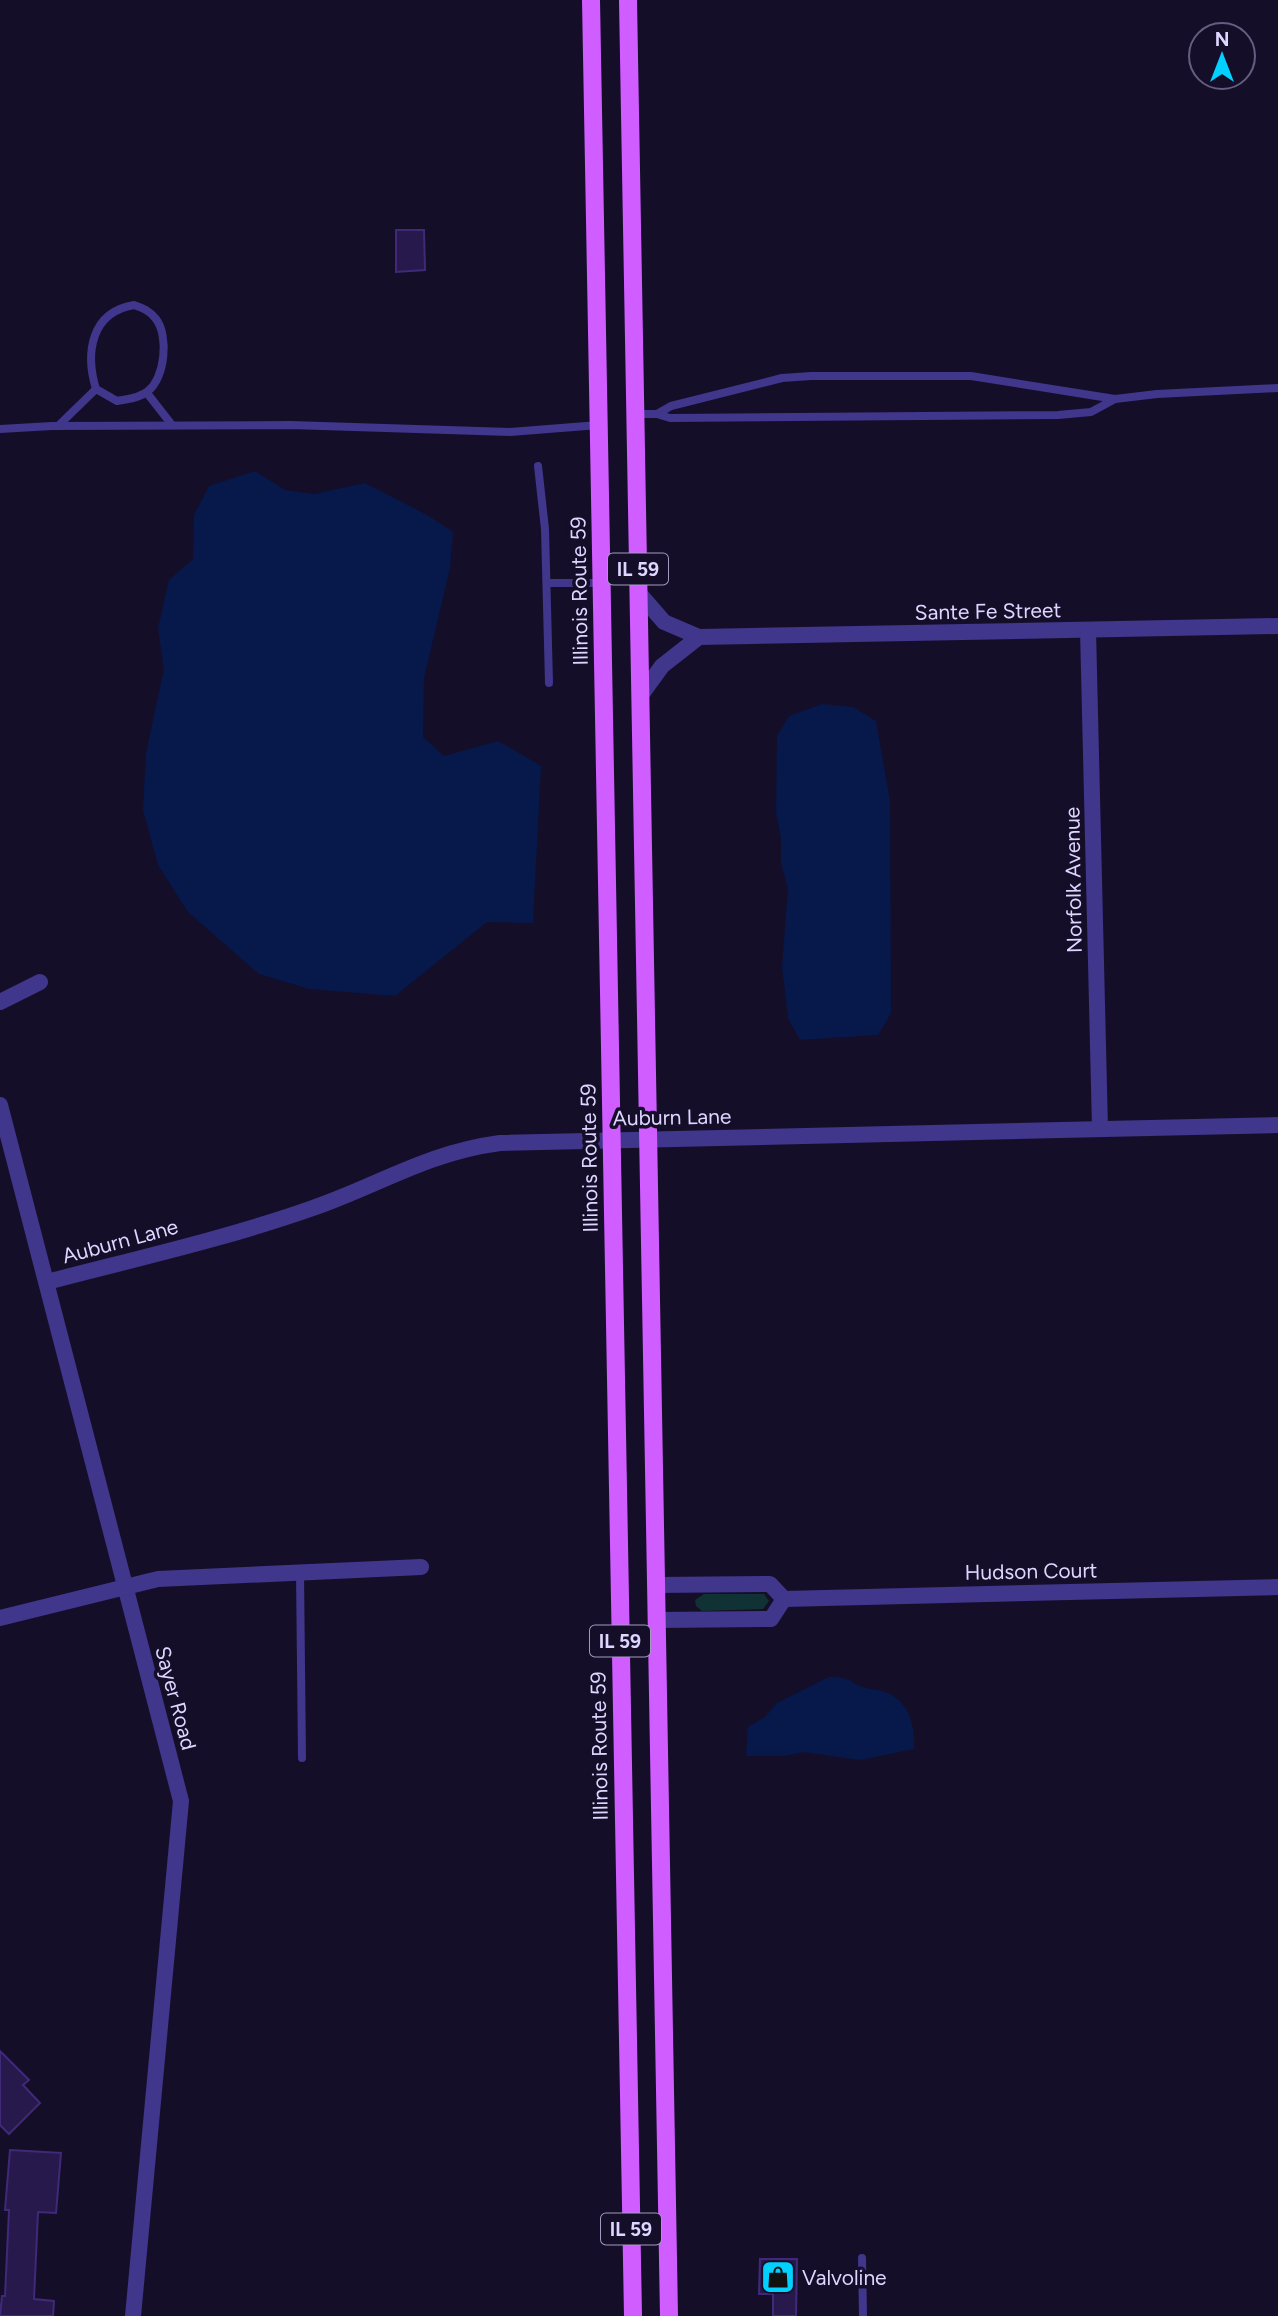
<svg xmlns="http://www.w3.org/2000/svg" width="1278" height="2316" viewBox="0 0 1278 2316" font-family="Figtree,sans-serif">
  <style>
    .green { fill: #113234 }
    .water { fill: #06194a }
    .building { fill: #27194b; stroke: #402979; stroke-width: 2 }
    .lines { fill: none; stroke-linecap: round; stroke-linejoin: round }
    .lane { stroke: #40368b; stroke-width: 8 }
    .street { stroke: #40368b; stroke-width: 16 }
    .primary { stroke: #d05dff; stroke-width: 18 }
    .labels { text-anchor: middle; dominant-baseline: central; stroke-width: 7; stroke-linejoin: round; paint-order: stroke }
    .shield { fill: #150e29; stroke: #a29abf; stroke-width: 2 }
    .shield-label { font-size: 19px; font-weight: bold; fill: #ded6ff }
    .street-label { font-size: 21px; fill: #ded6ff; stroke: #150e29 }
    .poi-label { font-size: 21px; fill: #ded6ff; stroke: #150e29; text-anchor: start }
  </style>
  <rect width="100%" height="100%" fill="#150e29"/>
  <path class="green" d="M704,1594H764L769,1601L763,1609L702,1611L696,1606L695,1600Z"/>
  <g class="water">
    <path d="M255,471L285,490L314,494L365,483L427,515L453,532L450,568L424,678L423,737L444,756L498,741L541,766L533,923L487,922L395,996L309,989L259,974L188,912L158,865L143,810L146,753L164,669L158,628L169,580L193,559L194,515L209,486Z"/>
    <path d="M822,704L853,707L876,721L890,801L891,1013L878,1035L800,1040L788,1018L782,967L788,888L781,864V838L776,812L777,736L789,716Z"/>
    <path d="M829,1677C854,1677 848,1683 866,1688C871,1690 877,1689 882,1691C909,1699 915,1724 914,1749L860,1760L804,1752L784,1756H746L748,1727L765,1717L777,1703Z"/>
  </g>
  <g class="building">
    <path d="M396,230H424L425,270L396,272Z"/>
    <path d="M0,2051L29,2080L23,2085L40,2103L9,2134L0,2125Z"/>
    <path d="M10,2150L61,2153L56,2213L38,2212L34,2299L54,2301L53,2316H0L2,2296H5L9,2210H5Z"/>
    <path d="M760,2259H797L796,2316H773V2294H759Z"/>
  </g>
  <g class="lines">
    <g class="lane">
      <path d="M134,305C143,308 150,311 156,319C169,336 165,378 148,391C140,398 127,399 117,401L96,389C85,353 91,312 134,305Z"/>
      <path d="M147,393L172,425"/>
      <path d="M635,414H657L671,406L782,378L811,376H971L1115,399L1157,394L1278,388"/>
      <path d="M657,414L670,418L1058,415L1091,412L1115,399"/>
      <path d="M58,426L96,389"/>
      <path d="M0,429L52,426L291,425L510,432L599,425"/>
      <path d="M538,466L545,529L549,683"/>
      <path d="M548,583H602"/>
      <path d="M300,1573L302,1758"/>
      <path d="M862,2258L863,2316"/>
    </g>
    <g class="street">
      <path d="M638,592L664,622L699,637L1278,626"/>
      <path d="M1088,630L1100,1129"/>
      <path d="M641,695L662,666L699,637"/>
      <path d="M0,1002L40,982"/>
      <path d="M0,1105L181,1801L133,2316"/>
      <path d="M47,1282C135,1259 224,1239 310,1209C378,1186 425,1153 500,1143L1278,1125"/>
      <path d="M656,1585L770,1584L784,1599"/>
      <path d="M784,1599L1278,1587"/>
      <path d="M0,1618L158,1579L421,1567"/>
      <path d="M657,1620L771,1619L784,1599"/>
    </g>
    <g class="primary">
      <path d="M591,0L633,2316"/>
      <path d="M628,0L669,2316"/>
    </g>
  </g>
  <defs>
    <g id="shop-square" transform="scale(1.75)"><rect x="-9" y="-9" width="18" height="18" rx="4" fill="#02d0ff" stroke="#150e29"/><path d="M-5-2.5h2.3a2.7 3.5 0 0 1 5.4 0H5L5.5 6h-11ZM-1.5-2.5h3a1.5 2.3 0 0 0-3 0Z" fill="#111"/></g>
  </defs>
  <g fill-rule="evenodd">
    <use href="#shop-square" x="778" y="2277"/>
  </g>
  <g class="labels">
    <g class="shield">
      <rect x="608" y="553.5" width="60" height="31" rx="5"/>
      <rect x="590" y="1625.5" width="60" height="31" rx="5"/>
      <rect x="601" y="2213.5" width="60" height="31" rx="5"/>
    </g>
    <g class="shield-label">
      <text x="638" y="569">IL 59</text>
      <text x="620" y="1641">IL 59</text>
      <text x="631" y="2229">IL 59</text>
    </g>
    <g class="street-label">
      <text transform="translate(579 591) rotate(-91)">Illinois Route 59</text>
      <text transform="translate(988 611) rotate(-1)">Sante Fe Street</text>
      <text transform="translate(1073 880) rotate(-91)">Norfolk Avenue</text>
      <text transform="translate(672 1117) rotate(-1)">Auburn Lane</text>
      <text transform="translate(589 1158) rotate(-91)">Illinois Route 59</text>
      <text transform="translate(120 1241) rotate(-15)">Auburn Lane</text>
      <text transform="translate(1031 1571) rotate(-1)">Hudson Court</text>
      <text transform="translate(176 1698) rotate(75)">Sayer Road</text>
      <text transform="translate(599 1746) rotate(-91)">Illinois Route 59</text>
    </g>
    <g class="poi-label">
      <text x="802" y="2277">Valvoline</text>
    </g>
  </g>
  <g transform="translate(1222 56)"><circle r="33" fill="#150e29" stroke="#655e7f" stroke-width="2"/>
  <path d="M0-5L12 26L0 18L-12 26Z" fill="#02d0ff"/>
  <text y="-10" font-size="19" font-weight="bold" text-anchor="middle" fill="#ded6ff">N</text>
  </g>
</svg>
